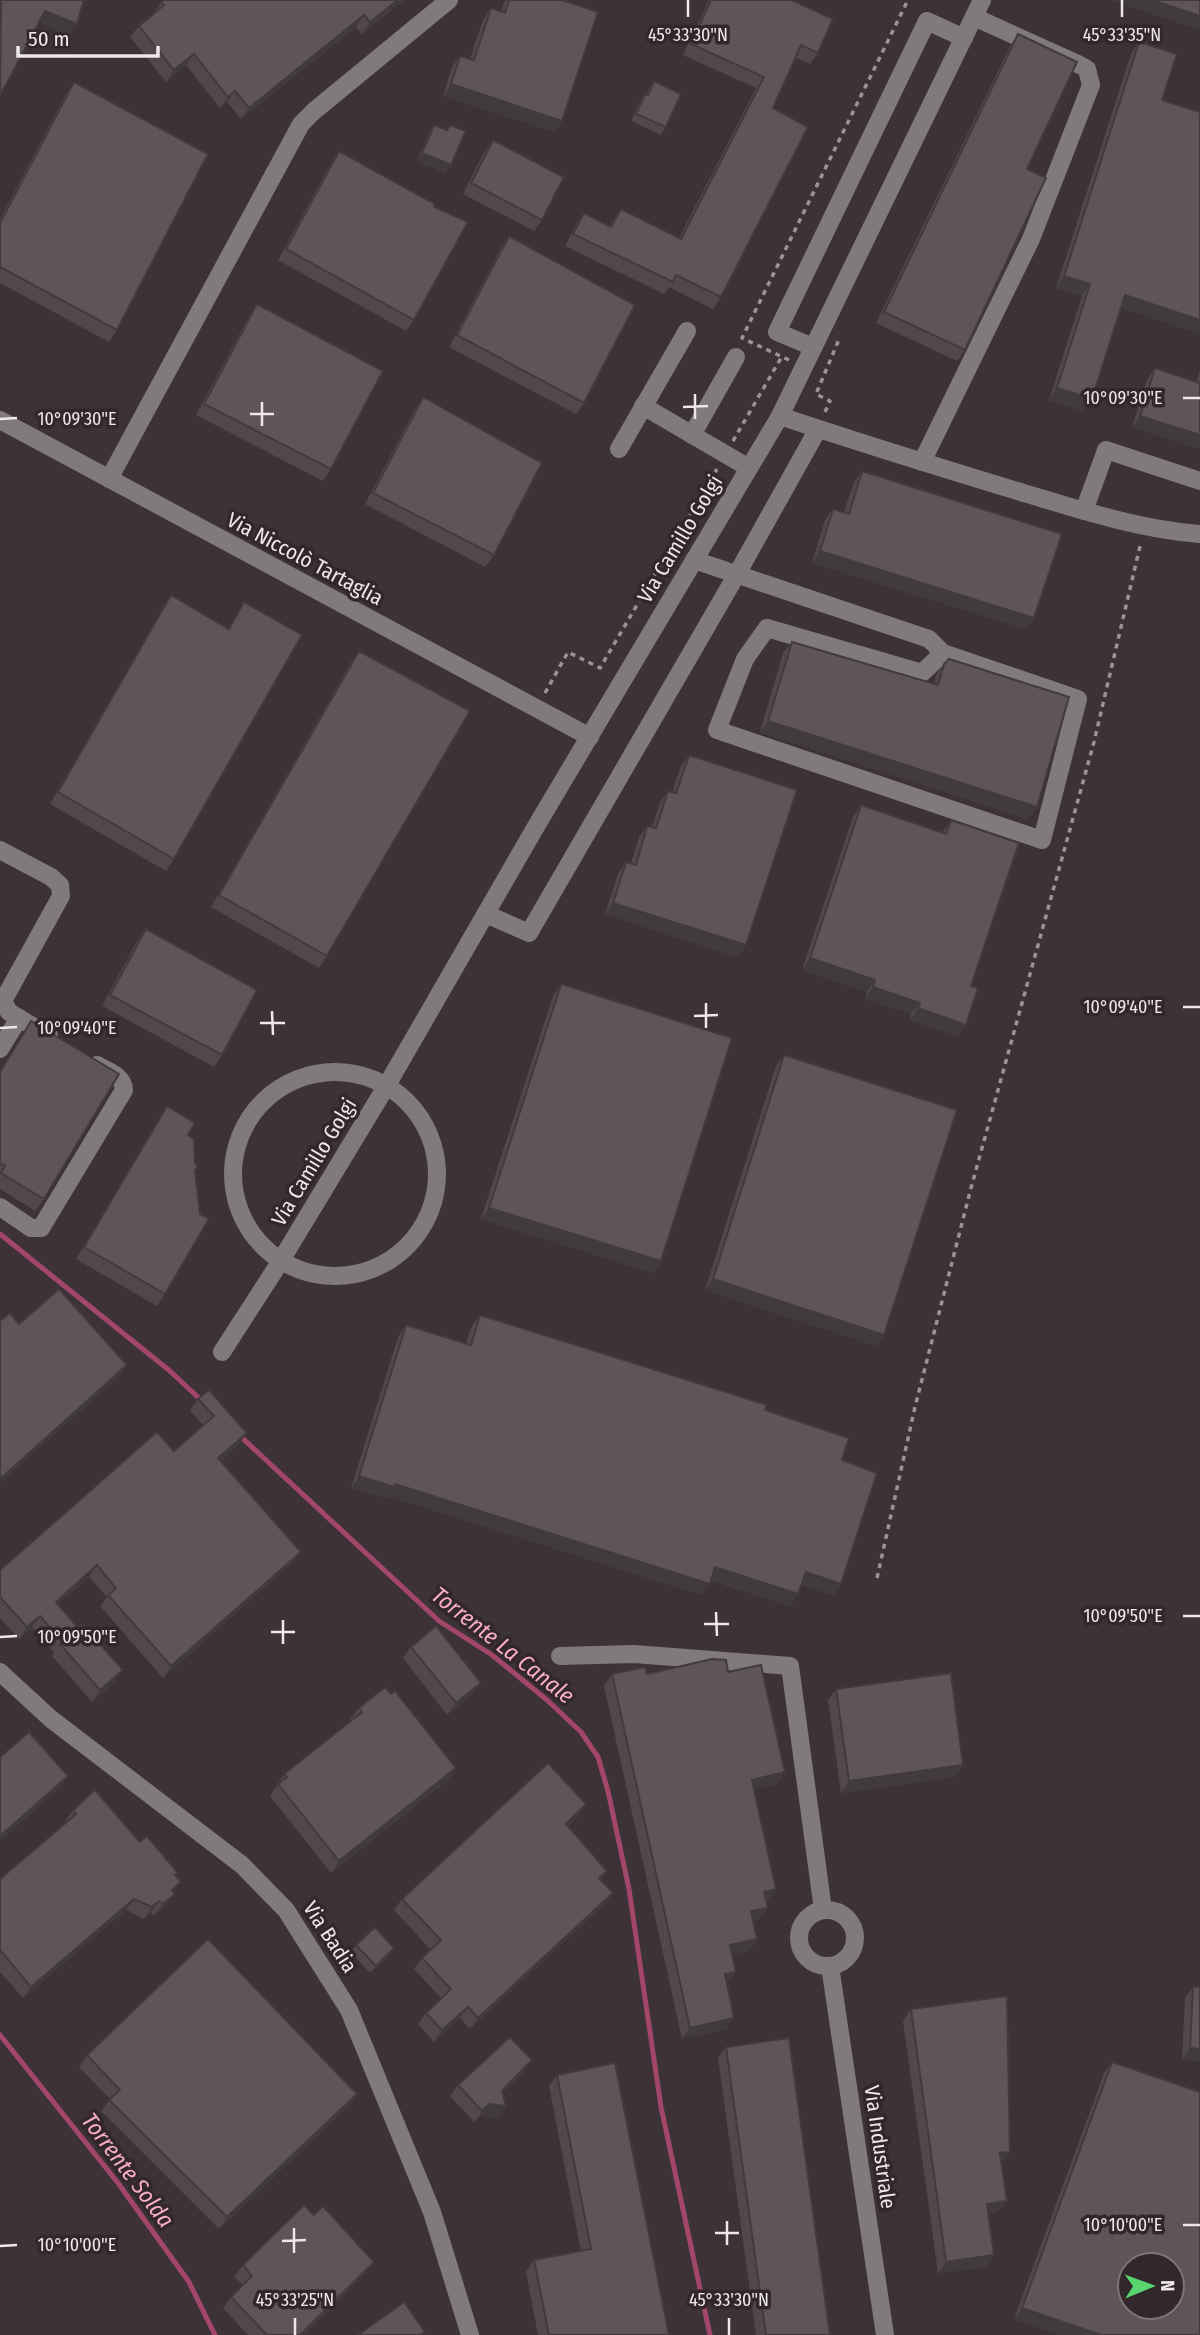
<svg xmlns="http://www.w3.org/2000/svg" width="1200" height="2335" viewBox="0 0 1200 2335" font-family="'Fira Sans Condensed',sans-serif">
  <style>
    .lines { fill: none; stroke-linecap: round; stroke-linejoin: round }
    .stream { stroke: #a2476b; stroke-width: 5 }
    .path { stroke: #9c9395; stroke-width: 3.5; stroke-dasharray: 5 5; stroke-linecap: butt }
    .minor { stroke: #807a7c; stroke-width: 18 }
    .wall { fill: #52484b }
    .shaded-wall { fill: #423b3d }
    .building { fill: #5f5457; stroke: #423b3d; stroke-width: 2; fill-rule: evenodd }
    .ticks { fill: none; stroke: #efe8ea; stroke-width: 2.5 }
    .labels { text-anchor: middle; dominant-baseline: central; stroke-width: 7; stroke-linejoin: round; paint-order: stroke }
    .street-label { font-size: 21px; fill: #efe8ea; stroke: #32282b }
    .water-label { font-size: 23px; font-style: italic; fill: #f9adc7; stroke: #32282b }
    .ticks-label { font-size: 18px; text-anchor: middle; fill: #efe8ea; stroke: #32282b; stroke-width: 7; stroke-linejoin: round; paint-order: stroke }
  </style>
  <rect width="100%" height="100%" fill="#3d3235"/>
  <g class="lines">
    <g class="stream">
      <path d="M0,1234L170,1371L202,1401"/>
      <path d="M238,1434L439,1621L492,1655L547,1700L581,1732L598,1757L608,1791L629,1889L661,2107L710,2335"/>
      <path d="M0,2035L118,2183L189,2282L215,2335"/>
    </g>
    <g class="path">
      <path d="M789,360L742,338L908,0"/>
      <path d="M825,412L830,401L816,394L840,337"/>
      <path d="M733,441L781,358"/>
      <path d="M545,693L568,652L600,668L717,469"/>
      <path d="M877,1578L915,1407L971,1188L1094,742L1141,542"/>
    </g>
    <g class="minor">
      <path d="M813,347L777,332L927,21L964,38"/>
      <path d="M643,406L749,468"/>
      <path d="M780,416C857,442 935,466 1014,490C1075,508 1136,529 1200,534"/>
      <path d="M0,420L590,737"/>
      <path d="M692,435L736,357"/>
      <path d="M619,449L687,331"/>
      <path d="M922,462L1031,239L1091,85L1087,69L1080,65L974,17"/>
      <path d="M109,479L301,124L314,111L449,0"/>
      <path d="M1084,511L1106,450L1200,481"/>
      <path d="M694,560L929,639L943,653"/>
      <path d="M767,628L922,673L943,653L1078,699L1042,840L717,730L745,659Z"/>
      <path d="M0,850L51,877L60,885L61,896L3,1001L9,1012L49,1036"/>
      <path d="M486,914L529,933L737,574L818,429"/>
      <path d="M0,1049L19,1018"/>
      <circle cx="335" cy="1174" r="102"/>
      <path d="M0,1207L31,1228H41L124,1090C124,1076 108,1071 97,1065"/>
      <path d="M222,1352L280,1262L387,1085L538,823L780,416L982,0"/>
      <path d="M560,1656L634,1654L790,1666L823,1910"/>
      <path d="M0,1672L51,1719L242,1865L286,1910L349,2010L432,2212L470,2335"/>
      <circle cx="827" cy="1938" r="28"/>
      <path d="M830,1966L885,2335"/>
    </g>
  </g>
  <g class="wall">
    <path d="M404,0L362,34L356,27L241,119L227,102L220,108L186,65L166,82L130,37L139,26L153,14L161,2Z"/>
    <path d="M505,0H562V121L554,132L443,96L452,67L460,56L470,59L483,20L491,8L501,12Z"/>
    <path d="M709,0H792L818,53L810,64L796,58L773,108L721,297L713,309L669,287L664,294L565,246L576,225L584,213L609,226L621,209L679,238L756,88L683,55Z"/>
    <path d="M1018,34L1027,169L965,350L957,361L876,323L1010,46Z"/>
    <path d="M1139,42L1162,100L1200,112V334L1121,308L1092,399L1083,411L1049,400L1082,296L1056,288L1131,54Z"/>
    <path d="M654,81L666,127L661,135L631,121L640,101L645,94H646Z"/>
    <path d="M74,82L117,330L109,342L0,283V219L66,94Z"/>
    <path d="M434,125L446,130L450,125L445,173L417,161L429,133Z"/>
    <path d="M493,140L542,220L534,231L463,194L484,152Z"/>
    <path d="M339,151L414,320L406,331L278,260L331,163Z"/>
    <path d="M509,236L584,403L576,414L449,347L501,248Z"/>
    <path d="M257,304L331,469L323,481L196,415L249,316Z"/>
    <path d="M1155,368L1196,382L1200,370V449L1132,427L1147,380Z"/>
    <path d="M423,397L494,555L485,567L365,504L415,409Z"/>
    <path d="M862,471L1034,618L1026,629L812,563L825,520L833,509L844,512L854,482Z"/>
    <path d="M171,595L228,628L244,602L174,859L166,871L50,804L163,607Z"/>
    <path d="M792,642L934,684L936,675L944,664L1028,819L760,732L783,653Z"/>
    <path d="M359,651L327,956L319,968L211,907L351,662Z"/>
    <path d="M689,755L738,957L605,914L618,874L626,862L631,863L639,837L647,826L652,827L660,802L668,791L672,792L681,766Z"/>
    <path d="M861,805L942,833L951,820L971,986L966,1025L958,1036L910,1020L911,1014L865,999L867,992L802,970L853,817Z"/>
    <path d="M146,929L222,1055L214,1067L102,1006L137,941Z"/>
    <path d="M561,984L661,1261L653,1273L481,1219L553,996Z"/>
    <path d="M31,1021L44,1199L35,1211L0,1189V1071Z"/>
    <path d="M784,1055L884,1335L876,1346L705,1290L776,1066Z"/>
    <path d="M167,1106L188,1135L195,1171L165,1294L157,1306L76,1259L159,1118Z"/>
    <path d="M480,1315L765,1410L842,1460L841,1584L833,1595L801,1585L798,1594L790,1606L711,1580L702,1595L388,1496L386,1498L351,1488L398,1337L406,1325L466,1343L472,1326Z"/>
    <path d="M198,1399L239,1444L221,1461L292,1563L163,1678L100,1606L107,1597L89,1577L58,1604L115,1682L92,1702L52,1656L54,1653L32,1627L19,1639L0,1618V1570L174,1451L203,1425L190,1411Z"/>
    <path d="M411,1647L473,1694L447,1715L403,1658Z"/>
    <path d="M728,1672L777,1784L754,1789L768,1901H766L768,1908L760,1919L753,1921L757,1939L749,1951L732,1954L736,1972L727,1983L734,2018L726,2029L682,2039L604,1686L612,1674Z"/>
    <path d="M836,1689L963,1765L955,1777L841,1793L828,1700Z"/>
    <path d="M391,1694L456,1768L448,1780L331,1873L270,1796L284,1774L351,1720L350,1719L359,1708Z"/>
    <path d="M586,1804L578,1816L568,1826L607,1871L600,1880L613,1893L605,1904L470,2029L460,2018L434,2042L418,2024L426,2013L441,1998L414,1969L422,1958L431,1950L394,1910L402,1899Z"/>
    <path d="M73,1810L140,1842L176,1875L174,1893L175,1894L166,1905L154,1916L151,1912L144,1919L126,1910L23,1998L0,1972V1879L66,1822L65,1821Z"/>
    <path d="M356,1945L389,1956L370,1973L351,1952Z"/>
    <path d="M1193,1987H1200V2061L1182,2060L1185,1998Z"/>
    <path d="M911,2009L1010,2152L1002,2163L998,2212L988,2214L994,2255L986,2267L938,2273L903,2021Z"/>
    <path d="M726,2047L830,2335H756L718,2058Z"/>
    <path d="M87,2055L349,2106L219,2229L101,2111L110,2099L79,2067Z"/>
    <path d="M1112,2062L1200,2335H1059L1014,2319L1104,2073Z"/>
    <path d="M524,2072L502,2093L506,2106L498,2118L481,2115L474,2122L450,2096L458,2085Z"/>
    <path d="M557,2075L669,2335H538L526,2272L534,2260L581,2251L549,2086Z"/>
    <path d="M374,2262L366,2273L304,2335H248L223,2308L231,2297L243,2285L234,2277L243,2265Z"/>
  </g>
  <g class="shaded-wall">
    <path d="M398,0H404L362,34L370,22Z"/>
    <path d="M1109,0H1152L1200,16V30Z"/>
    <path d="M45,11L77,24L69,36L37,22Z"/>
    <path d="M364,15L356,27L241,119L249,108Z"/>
    <path d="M194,54L186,65L166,82L174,70Z"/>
    <path d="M451,84L562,121L554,132L443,96Z"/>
    <path d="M235,91L227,102L220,108L228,97Z"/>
    <path d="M422,153L451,165L445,173L417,161Z"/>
    <path d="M1064,276L1090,284L1082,296L1056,288Z"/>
    <path d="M1125,295L1200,320V334L1117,307Z"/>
    <path d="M1057,388L1092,399L1083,411L1049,400Z"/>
    <path d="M1140,416L1200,435V449L1132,427Z"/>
    <path d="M820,551L1034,618L1026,629L812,563Z"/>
    <path d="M768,721L1037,807L1028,819L760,732Z"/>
    <path d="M613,903L746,945L738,957L605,914Z"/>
    <path d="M810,958L875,980L867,992L802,970Z"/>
    <path d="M873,987L920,1003L911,1014L865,999Z"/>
    <path d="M918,1008L966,1025L958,1036L910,1020Z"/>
    <path d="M489,1208L661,1261L653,1273L481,1219Z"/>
    <path d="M713,1279L884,1335L876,1346L705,1290Z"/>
    <path d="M127,1365L119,1377L0,1483V1479Z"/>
    <path d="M247,1433L239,1444L210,1470L218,1458Z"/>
    <path d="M359,1476L395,1484L710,1584L702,1595L388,1496L386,1498L351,1488Z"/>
    <path d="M301,1552L292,1563L163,1678L171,1666Z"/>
    <path d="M97,1565L89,1577L47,1613L56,1602Z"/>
    <path d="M715,1567L798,1594L790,1606L707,1578Z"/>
    <path d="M806,1572L841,1584L833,1595L797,1584Z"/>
    <path d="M40,1616L32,1627L19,1639L27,1627Z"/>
    <path d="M123,1670L115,1682L92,1702L100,1690Z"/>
    <path d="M481,1683L473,1694L447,1715L456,1703Z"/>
    <path d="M963,1765L955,1777L841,1793L849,1781Z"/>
    <path d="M456,1768L448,1780L331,1873L339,1861Z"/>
    <path d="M785,1772L777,1784L744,1791L752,1780Z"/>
    <path d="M68,1776L60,1788L0,1841V1836Z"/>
    <path d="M586,1804L578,1816L558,1835L566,1824Z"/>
    <path d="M776,1889L768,1901L756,1904L764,1892Z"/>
    <path d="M613,1893L605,1904L470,2029L478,2018Z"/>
    <path d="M175,1894L166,1905L154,1916L163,1904Z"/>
    <path d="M134,1899L126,1910L23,1998L31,1987Z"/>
    <path d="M159,1901L151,1912L144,1919L152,1907Z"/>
    <path d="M768,1908L760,1919L743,1923L751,1911Z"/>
    <path d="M757,1939L749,1951L722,1956L730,1945Z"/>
    <path d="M394,1948L389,1956L370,1973L376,1966Z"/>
    <path d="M736,1972L728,1983L716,1985L725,1974Z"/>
    <path d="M468,2007L460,2018L434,2042L442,2030Z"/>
    <path d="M734,2018L726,2029L682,2039L690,2028Z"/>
    <path d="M1190,2048L1200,2049V2061L1182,2060Z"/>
    <path d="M532,2060L524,2072L494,2102L502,2091Z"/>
    <path d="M357,2094L349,2106L219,2229L227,2217Z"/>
    <path d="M489,2104L506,2106L498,2118L481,2115L474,2122Z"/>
    <path d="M1010,2152L1002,2163L1000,2153Z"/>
    <path d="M1007,2201L998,2212L979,2215L987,2204Z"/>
    <path d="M994,2255L986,2267L938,2273L946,2262Z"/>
    <path d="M374,2262L366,2273L304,2335H300Z"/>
    <path d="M1022,2308L1101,2335H1059L1014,2319Z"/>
  </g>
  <g class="building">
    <path d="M1,0H84L77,24L45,11L0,96Z"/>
    <path d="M163,0H398L370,22L364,15L249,108L235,91L228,97L194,54L174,70L139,26L164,5L161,2Z"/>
    <path d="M509,0H562L598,12L562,121L451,84L460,56L474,60L491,8L505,13Z"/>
    <path d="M711,0H792L833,19L818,53L801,45L773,108L808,127L721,297L676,275L673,282L573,234L584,213L611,227L621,209L681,239L764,77L691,44Z"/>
    <path d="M1152,0H1200V16Z"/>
    <path d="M1018,34L1077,62L1027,169L1046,178L965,350L884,312Z"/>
    <path d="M1139,42L1177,54L1162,100L1200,112V320L1125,295L1092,399L1057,388L1090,284L1064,276Z"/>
    <path d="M654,81L681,94L666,127L636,114L645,94L648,95Z"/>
    <path d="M74,82L208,154L117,330L0,267V223Z"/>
    <path d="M434,125L447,130L450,125L466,131L451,165L422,153Z"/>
    <path d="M493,140L564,177L542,220L471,183Z"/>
    <path d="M339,151L435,204L434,207L468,222L414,320L286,249Z"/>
    <path d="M509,236L635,305L584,403L457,335Z"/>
    <path d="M257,304L383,371L331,469L204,404Z"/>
    <path d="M1155,368L1200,383V435L1140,416Z"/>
    <path d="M423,397L542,463L494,555L373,493Z"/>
    <path d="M862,471L1062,534L1034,618L820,551L833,509L849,514Z"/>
    <path d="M171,595L229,629L244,602L302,635L174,859L58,792Z"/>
    <path d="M792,642L938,685L944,664L949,659L1069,697L1037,807L768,721Z"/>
    <path d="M359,651L470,711L327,956L219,895Z"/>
    <path d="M689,755L797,790L746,945L613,903L626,862L636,865L647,826L656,828L668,791L676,793Z"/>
    <path d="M861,805L946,834L951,820L1019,843L971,986L978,988L966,1025L918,1008L920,1003L873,987L875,980L810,958Z"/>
    <path d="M146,929L257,990L222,1055L110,995Z"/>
    <path d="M561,984L732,1038L661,1261L489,1208Z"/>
    <path d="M31,1021L119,1074L44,1199L1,1173L5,1166L0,1163V1072Z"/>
    <path d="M784,1055L957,1110L884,1335L713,1279Z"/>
    <path d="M167,1106L195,1123L188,1135L194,1139L195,1163L198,1166L195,1171L200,1214L209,1219L165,1294L84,1247Z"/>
    <path d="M59,1289L127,1365L0,1479V1321L10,1313L19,1324Z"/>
    <path d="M480,1315L767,1405L765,1410L849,1438L842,1460L877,1473L841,1584L806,1572L798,1594L715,1567L710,1584L395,1484L394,1487L359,1476L406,1325L471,1345Z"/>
    <path d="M209,1390L247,1433L218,1458L301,1552L171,1666L108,1595L116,1588L97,1565L56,1602L78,1628L82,1624L123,1670L100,1690L60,1644L62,1642L40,1616L27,1627L0,1597V1570L157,1432L174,1451L214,1416L198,1399Z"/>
    <path d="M436,1626L481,1683L456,1703L411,1647Z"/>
    <path d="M712,1659L726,1660L728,1672L761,1665L785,1772L752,1780L776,1889L764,1892L768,1908L751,1911L757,1939L730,1945L736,1972L725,1974L734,2018L690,2028L612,1674L645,1667L647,1674Z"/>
    <path d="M951,1673L963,1765L849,1781L836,1689Z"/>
    <path d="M385,1687L391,1694L395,1691L456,1768L339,1861L278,1784L287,1777L284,1774L362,1712L359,1708Z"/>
    <path d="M29,1732L68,1776L0,1836V1757Z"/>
    <path d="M548,1763L586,1804L566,1824L607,1871L599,1878L613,1893L478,2018L468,2007L442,2030L426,2013L451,1989L422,1958L441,1940L402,1899Z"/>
    <path d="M95,1790L140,1842L147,1836L178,1873L175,1875L181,1882L172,1890L175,1894L163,1904L159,1901L152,1907L134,1899L31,1987L0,1950V1879L76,1814L73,1810Z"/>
    <path d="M375,1927L394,1948L376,1966L356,1945Z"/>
    <path d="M208,1939L357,2094L227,2217L109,2100L120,2090L87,2055Z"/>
    <path d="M1193,1987H1200V2049L1190,2048Z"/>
    <path d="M1007,1996L1010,2152L1000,2153L1007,2201L987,2204L994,2255L946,2262L911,2009Z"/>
    <path d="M510,2037L532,2060L502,2091L506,2106L489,2104L482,2111L458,2085Z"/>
    <path d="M789,2038L830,2335H766L726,2047Z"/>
    <path d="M1112,2062L1200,2092V2335H1101L1022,2308ZM1130,2265H1172V2307H1130Z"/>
    <path d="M615,2063L669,2335H549L534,2260L591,2249L557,2075Z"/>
    <path d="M304,2205L314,2215L323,2206L374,2262L300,2335H267L231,2297L252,2276L243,2265Z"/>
    <path d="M404,2302L425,2332L420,2335H358Z"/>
  </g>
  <path class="ticks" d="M688,0V17M1122,0V17M695,394V419M1183,398H1200M262,402V426M683,407L708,406M250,414H274M0,419L17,418M706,1003V1028M1183,1007H1200M272,1011L273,1035M694,1016L718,1015M260,1023H285M0,1028L17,1027M716,1612L717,1636M1183,1616H1200M283,1620V1644M704,1624H729M271,1632H295M0,1637L17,1636M727,2221V2245M1183,2225H1200M294,2228V2253M715,2233H739M282,2241L306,2240M0,2246L17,2245M295,2318V2335M729,2318V2335"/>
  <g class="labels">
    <g class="street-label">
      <text transform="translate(680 539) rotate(-59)">Via Camillo Golgi</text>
      <text transform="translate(305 559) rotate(28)">Via Niccolò Tartaglia</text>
      <text transform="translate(314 1162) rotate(-59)">Via Camillo Golgi</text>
      <text transform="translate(330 1937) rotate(57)">Via Badia</text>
      <text transform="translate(880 2147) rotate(82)">Via Industriale</text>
    </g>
    <g class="water-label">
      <text transform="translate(503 1645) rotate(38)">Torrente La Canale</text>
      <text transform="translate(128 2170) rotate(53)">Torrente Solda</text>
    </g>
  </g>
  <g class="ticks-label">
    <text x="688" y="41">45°33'30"N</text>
    <text x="1122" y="41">45°33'35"N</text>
    <text x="1123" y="404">10°09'30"E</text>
    <text x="77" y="425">10°09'30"E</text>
    <text x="1123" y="1013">10°09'40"E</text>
    <text x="77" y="1034">10°09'40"E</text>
    <text x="1123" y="1622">10°09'50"E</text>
    <text x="77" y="1643">10°09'50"E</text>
    <text x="1123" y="2231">10°10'00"E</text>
    <text x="77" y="2251">10°10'00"E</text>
    <text x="295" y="2306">45°33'25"N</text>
    <text x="729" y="2306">45°33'30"N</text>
  </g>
  <g transform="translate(1151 2286) rotate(89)"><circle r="33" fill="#32282b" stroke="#7e7577" stroke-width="2"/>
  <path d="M0-5L12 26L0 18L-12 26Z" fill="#58d56f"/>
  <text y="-10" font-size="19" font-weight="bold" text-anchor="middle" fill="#efe8ea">N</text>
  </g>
  <path d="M18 46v10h140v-10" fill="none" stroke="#efe8ea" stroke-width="3.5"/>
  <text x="28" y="46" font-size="21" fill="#efe8ea" stroke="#32282b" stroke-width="5" paint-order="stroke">50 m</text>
</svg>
